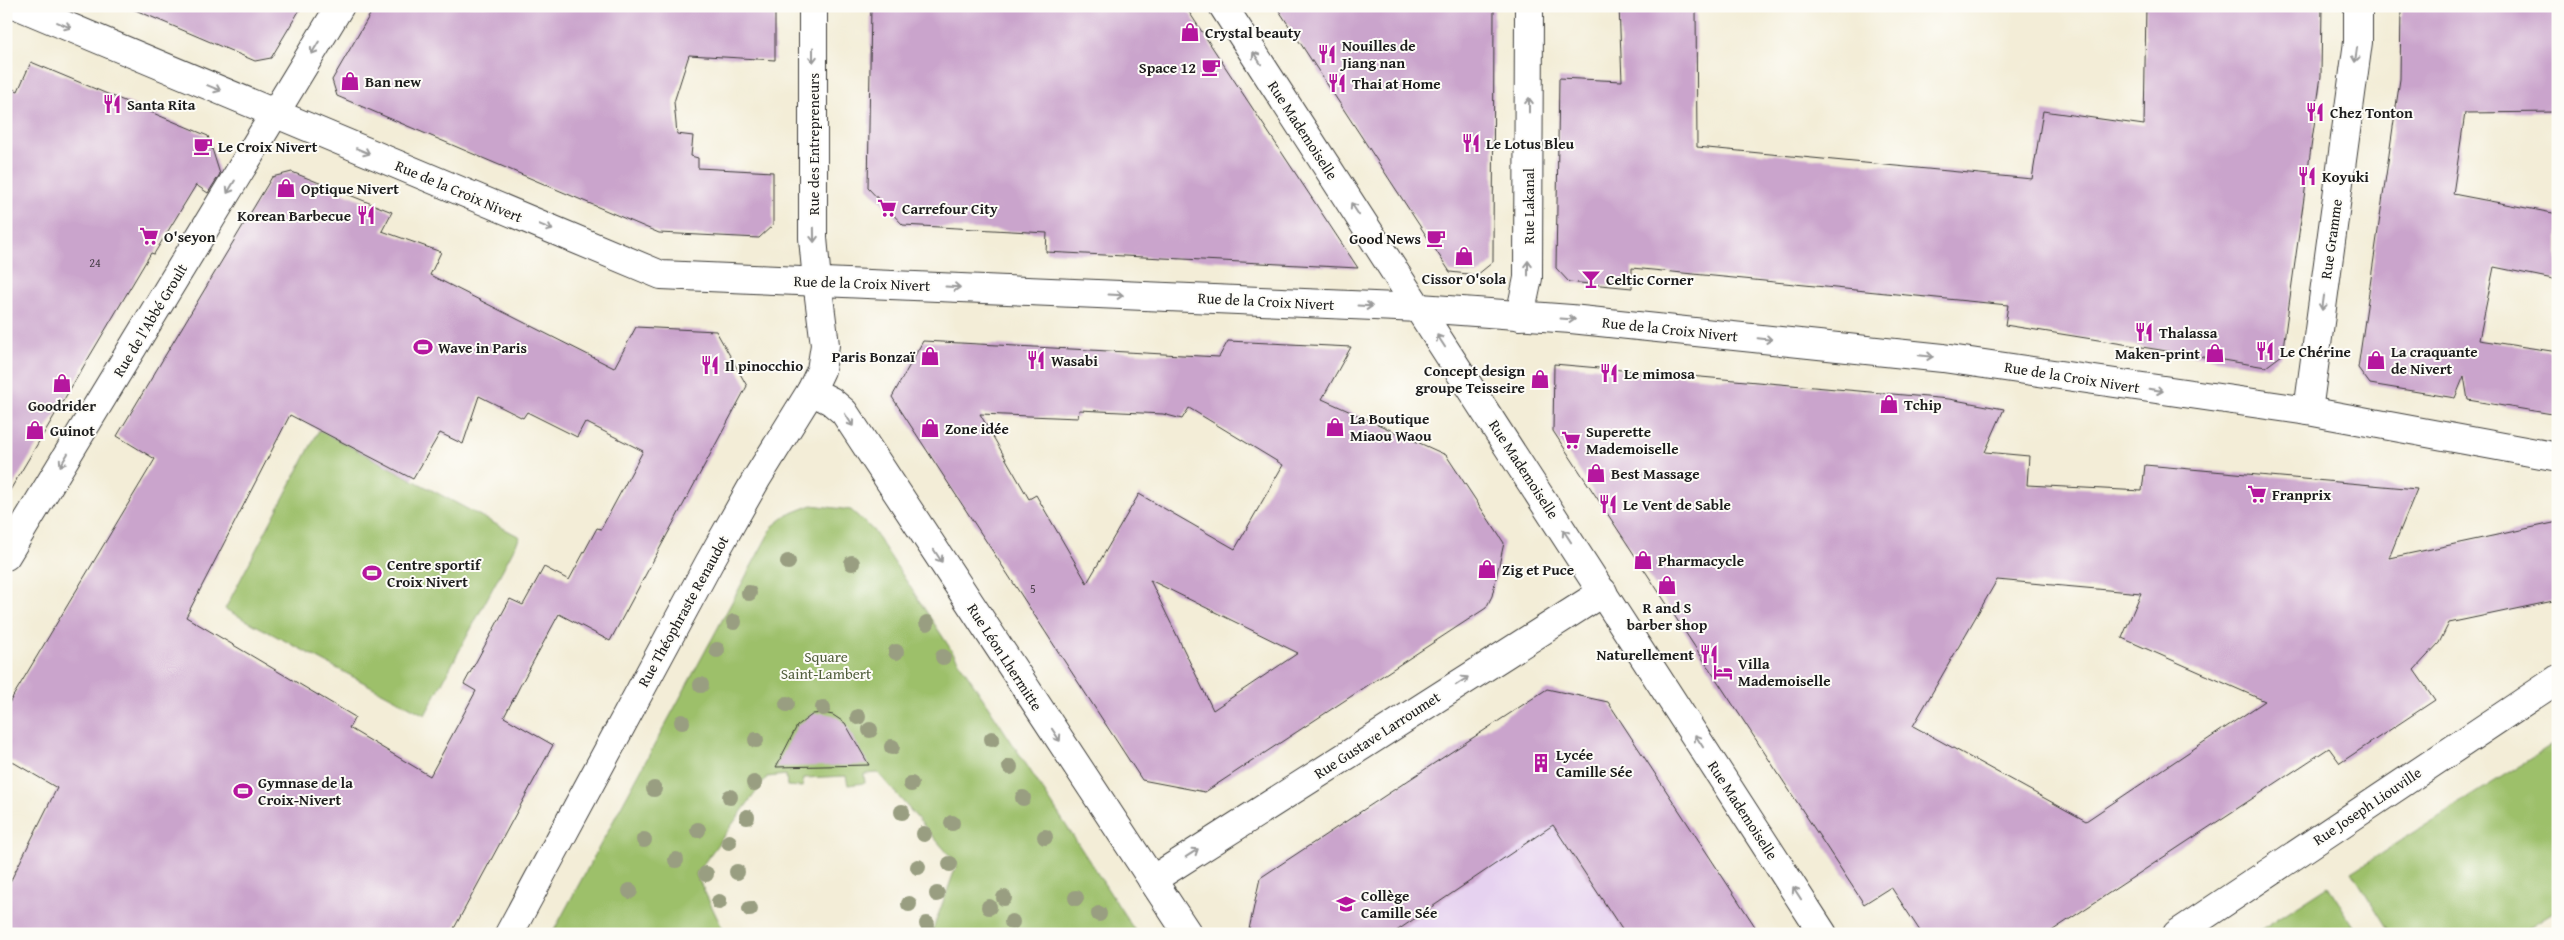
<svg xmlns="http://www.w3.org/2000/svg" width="2564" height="940" viewBox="0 0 2564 940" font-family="'Gentium Book Plus',serif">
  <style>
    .built { fill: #e6d2f0 }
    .green { fill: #9dc06a; stroke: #5c6e43 }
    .building { fill: #caa4cc; fill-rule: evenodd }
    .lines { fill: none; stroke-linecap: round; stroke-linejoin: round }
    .minor-casing { stroke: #3c3b38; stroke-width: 30 }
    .tertiary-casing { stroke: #3c3b38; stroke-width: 30 }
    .minor { stroke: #fff; stroke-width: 28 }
    .tertiary { stroke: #fff; stroke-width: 28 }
    .tree { fill: #999e81 }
    .oneway { stroke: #999 }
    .labels { text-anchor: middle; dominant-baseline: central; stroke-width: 4; stroke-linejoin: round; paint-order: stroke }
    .number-label { font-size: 12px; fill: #483e48 }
    .poi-label { font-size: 15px; font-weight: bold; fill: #1c1c1c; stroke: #fdfcf7; text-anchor: start }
    .street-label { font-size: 15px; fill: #1c1c1c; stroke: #fdfcf7 }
    .park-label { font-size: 15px; fill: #505e3b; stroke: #fdfcf7 }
  </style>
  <rect width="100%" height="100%" fill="#fdfcf7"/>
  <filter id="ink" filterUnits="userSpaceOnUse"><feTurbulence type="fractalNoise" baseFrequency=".02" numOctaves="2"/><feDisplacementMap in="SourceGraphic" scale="10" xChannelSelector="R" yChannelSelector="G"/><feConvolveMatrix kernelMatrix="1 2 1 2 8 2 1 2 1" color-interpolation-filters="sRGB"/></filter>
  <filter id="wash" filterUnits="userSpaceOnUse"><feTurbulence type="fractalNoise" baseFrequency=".0096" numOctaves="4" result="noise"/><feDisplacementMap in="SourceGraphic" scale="20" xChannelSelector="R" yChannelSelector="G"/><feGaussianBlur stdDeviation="1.12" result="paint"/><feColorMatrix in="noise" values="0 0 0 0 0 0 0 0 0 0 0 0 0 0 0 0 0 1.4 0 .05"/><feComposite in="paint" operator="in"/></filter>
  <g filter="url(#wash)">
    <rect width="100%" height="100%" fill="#f3edd7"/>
    <path class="built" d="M1547,689L1608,702L1760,934H1248L1260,878Z"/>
    <g class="green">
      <path d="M319,430L520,537L425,715L225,609Z"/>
      <path d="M812,505L851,510L873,530L1137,934H924L933,929L957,864L878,773L864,774L865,783L848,785L846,776L804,778L802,787L787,786L786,775L767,777L696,874L725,934H552L773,526L787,515Z"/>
      <path d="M2558,741V909L2518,934H2391L2352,872Z"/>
      <path d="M2328,886L2359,934H2254Z"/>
    </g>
    <g id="blocks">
      <g class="building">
        <path d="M126,6H302L271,58L255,61Z"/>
        <path d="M375,6H775V60L689,55L674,102L677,134L693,136L691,156L698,158V168L773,172V225L759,238L659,233L337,96L332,80Z"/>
        <path d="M871,6H1185L1358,268L1046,252L1047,233L903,225L868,188Z"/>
        <path d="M1276,6H1494L1493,262L1477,275L1450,272Z"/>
        <path d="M1619,6H1696L1697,147L2032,179L2043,111L2144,125L2146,6H2322L2321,76L2282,355L2266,367L2005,325L2008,305L1632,268V288L1569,282L1556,268L1559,78L1622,81Z"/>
        <path d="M2401,6H2558V112L2465,113L2453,194L2558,214V280L2494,267L2479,340L2558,352V415L2468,400L2464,376L2455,398L2370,384L2358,368L2400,79Z"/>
        <path d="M31,62L208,136L220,174L208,193L196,185L154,254L151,253L6,497V86L18,91Z"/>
        <path d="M292,172L392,212L382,231L441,252L430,275L614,368L636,327L716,331L747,386L610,641L559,614L520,686L504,717L553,745L451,934H6V890L57,788L6,758V708L155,459L117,436L272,177ZM479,396L523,418L527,412L577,437L585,422L643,451L601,529L597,528L569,580L544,567L523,605L510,599L464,684L476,691L430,776L349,728L355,717L186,617L290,415L413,479L440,433L463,444Z"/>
        <path d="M923,341L1219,357L1228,341L1351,347L1322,399L1446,455L1504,543L1492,596L1486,608L1205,792L1142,780L892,397ZM1189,408L1283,465L1235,549L1139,494L1087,583L1036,495L1029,499L980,414L1078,418L1079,410L1163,414L1182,419ZM1150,580L1298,653L1213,710Z"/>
        <path d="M1554,364L1949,399L2004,409L1985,452L2029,456L2027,485L2142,491L2145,465L2417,489L2389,558L2558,522V600L2449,623L2439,643L2414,670L2435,700L2340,763L2329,748L2047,934H1922L1891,887L1864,904L1553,431ZM1997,580L2141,593L2122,638L2265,701L2086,821L1913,726Z"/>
        <path d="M1547,689L1608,702L1760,934H1625L1553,825L1392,934H1248L1260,878Z"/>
        <path d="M823,713L833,715L845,723L869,765L776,767L797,726L813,714Z"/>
      </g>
    </g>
  </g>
  <g filter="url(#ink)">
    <use href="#blocks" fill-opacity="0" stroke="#3c3b38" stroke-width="1"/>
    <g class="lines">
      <g class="minor-casing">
        <g id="minor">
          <path d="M1223,6L1823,934"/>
          <path d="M1520,316L1528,278L1529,6"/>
          <path d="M811,391L831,401L844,412L1188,934"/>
          <path d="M2308,411L2358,42V6"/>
          <path d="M6,556L340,6"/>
          <path d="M1152,880L1603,592"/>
          <path d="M509,934L709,563L757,478L811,391L821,370L825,345L817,281"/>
          <path d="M2177,934L2558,679"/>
        </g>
      </g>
      <g class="tertiary-casing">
        <g id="tertiary">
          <path d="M19,6L661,275L1420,308L1571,319L1943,358L2308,411L2558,457"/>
          <path d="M813,6V238L817,281"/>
        </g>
      </g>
      <use href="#minor" class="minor"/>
      <use href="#tertiary" class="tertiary"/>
    </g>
    <g class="tree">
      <circle cx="788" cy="562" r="8"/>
      <circle cx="852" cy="563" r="8"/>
      <circle cx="749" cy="593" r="8"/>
      <circle cx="734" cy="622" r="8"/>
      <circle cx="927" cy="623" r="8"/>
      <circle cx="717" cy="650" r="8"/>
      <circle cx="896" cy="652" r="8"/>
      <circle cx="943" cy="657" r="8"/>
      <circle cx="701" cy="685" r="8"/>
      <circle cx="787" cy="704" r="8"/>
      <circle cx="823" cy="708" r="8"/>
      <circle cx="858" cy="717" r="8"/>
      <circle cx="682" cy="722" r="8"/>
      <circle cx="870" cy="730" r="8"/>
      <circle cx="992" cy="739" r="8"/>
      <circle cx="756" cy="740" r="8"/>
      <circle cx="892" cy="747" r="8"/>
      <circle cx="1010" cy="767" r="8"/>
      <circle cx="754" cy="783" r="8"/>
      <circle cx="911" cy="784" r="8"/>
      <circle cx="654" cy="789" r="8"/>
      <circle cx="730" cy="797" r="8"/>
      <circle cx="1023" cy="798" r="8"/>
      <circle cx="902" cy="812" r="8"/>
      <circle cx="747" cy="817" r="8"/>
      <circle cx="952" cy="823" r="8"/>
      <circle cx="698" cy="830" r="8"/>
      <circle cx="924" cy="834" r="8"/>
      <circle cx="1045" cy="837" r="8"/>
      <circle cx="644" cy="840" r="8"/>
      <circle cx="729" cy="842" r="8"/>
      <circle cx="676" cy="860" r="8"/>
      <circle cx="950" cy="864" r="8"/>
      <circle cx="918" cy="867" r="8"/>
      <circle cx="737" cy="872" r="8"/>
      <circle cx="706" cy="874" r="8"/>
      <circle cx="630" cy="891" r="8"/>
      <circle cx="937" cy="894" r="8"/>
      <circle cx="1004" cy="898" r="8"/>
      <circle cx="1076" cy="898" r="8"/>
      <circle cx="719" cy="902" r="8"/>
      <circle cx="909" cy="904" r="8"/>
      <circle cx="989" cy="907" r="8"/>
      <circle cx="750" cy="909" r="8"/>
      <circle cx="1099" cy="914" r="8"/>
      <circle cx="1012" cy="922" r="8"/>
      <circle cx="927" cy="924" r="8"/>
    </g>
    <defs><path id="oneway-shaft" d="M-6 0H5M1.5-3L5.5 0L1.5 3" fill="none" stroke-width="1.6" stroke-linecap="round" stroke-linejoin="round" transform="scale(1.25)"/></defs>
    <g class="oneway">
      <use href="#oneway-shaft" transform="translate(64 25) rotate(23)"/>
      <use href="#oneway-shaft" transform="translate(315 48) rotate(121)"/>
      <use href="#oneway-shaft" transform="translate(813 55) rotate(90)"/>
      <use href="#oneway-shaft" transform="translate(2356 55) rotate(98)"/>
      <use href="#oneway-shaft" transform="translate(1257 58) rotate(-123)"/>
      <use href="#oneway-shaft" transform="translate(214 88) rotate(23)"/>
      <use href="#oneway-shaft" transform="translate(1529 105) rotate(-90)"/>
      <use href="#oneway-shaft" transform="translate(363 151) rotate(23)"/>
      <use href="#oneway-shaft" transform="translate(231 187) rotate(121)"/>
      <use href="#oneway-shaft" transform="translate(1355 209) rotate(-123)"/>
      <use href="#oneway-shaft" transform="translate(546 227) rotate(23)"/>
      <use href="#oneway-shaft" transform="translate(814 235) rotate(89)"/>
      <use href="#oneway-shaft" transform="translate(1528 268) rotate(-90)"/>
      <use href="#oneway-shaft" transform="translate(953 287) rotate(3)"/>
      <use href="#oneway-shaft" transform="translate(1116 295) rotate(3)"/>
      <use href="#oneway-shaft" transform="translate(2323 303) rotate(98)"/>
      <use href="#oneway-shaft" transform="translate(1365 306) rotate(3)"/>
      <use href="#oneway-shaft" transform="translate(1568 319) rotate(4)"/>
      <use href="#oneway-shaft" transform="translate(1765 339) rotate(6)"/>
      <use href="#oneway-shaft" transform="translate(1441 341) rotate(-123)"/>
      <use href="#oneway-shaft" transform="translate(1926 356) rotate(6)"/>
      <use href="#oneway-shaft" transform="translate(2156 390) rotate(9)"/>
      <use href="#oneway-shaft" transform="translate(849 420) rotate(57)"/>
      <use href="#oneway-shaft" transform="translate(64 460) rotate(121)"/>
      <use href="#oneway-shaft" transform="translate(1567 536) rotate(-123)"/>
      <use href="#oneway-shaft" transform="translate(938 556) rotate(57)"/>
      <use href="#oneway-shaft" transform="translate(1462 681) rotate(-33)"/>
      <use href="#oneway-shaft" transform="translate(1056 735) rotate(57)"/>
      <use href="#oneway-shaft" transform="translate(1699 741) rotate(-123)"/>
      <use href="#oneway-shaft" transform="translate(1192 853) rotate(-33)"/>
      <use href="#oneway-shaft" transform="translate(1797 893) rotate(-123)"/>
    </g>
  </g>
  <defs>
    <g id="shop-bare" transform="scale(1.5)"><path d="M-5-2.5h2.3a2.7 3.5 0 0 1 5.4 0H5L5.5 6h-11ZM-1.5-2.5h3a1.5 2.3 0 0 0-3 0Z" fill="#b5179e" stroke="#fdfcf7" stroke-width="2.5" paint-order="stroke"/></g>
    <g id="restaurant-bare" transform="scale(1.5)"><path d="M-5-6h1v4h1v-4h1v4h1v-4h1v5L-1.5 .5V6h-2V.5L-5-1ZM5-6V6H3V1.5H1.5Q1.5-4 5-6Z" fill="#b5179e" stroke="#fdfcf7" stroke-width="2.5" paint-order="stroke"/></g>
    <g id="cafe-bare" transform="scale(1.5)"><path d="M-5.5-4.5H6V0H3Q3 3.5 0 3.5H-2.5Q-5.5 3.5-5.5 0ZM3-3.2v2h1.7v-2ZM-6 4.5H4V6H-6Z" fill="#b5179e" stroke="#fdfcf7" stroke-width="2.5" paint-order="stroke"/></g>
    <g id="supermarket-bare" transform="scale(1.5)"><path d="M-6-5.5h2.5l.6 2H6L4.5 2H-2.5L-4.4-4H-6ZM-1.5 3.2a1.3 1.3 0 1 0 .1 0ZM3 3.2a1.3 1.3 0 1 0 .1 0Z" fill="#b5179e" stroke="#fdfcf7" stroke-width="2.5" paint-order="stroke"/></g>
    <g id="bar-bare" transform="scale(1.5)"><path d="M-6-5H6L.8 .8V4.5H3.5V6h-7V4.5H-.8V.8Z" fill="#b5179e" stroke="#fdfcf7" stroke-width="2.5" paint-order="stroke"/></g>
    <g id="stadium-bare" transform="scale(1.5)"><path d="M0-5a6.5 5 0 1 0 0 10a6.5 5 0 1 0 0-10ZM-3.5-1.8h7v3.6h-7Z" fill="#b5179e" stroke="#fdfcf7" stroke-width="2.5" paint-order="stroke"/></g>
    <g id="hotel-bare" transform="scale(1.5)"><path d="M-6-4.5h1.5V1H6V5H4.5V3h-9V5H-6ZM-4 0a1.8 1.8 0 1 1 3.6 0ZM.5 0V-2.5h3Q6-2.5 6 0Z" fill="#b5179e" stroke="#fdfcf7" stroke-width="2.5" paint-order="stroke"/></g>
    <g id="building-bare" transform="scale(1.5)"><path d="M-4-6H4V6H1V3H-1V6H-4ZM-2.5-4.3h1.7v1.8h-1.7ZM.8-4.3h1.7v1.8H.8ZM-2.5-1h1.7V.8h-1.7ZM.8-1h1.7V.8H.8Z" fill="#b5179e" stroke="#fdfcf7" stroke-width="2.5" paint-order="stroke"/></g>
    <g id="school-bare" transform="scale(1.5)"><path d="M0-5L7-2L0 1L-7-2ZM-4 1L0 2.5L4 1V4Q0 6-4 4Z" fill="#b5179e" stroke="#fdfcf7" stroke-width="2.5" paint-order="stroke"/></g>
  </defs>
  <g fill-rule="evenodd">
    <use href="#shop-bare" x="1190" y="32"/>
    <use href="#restaurant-bare" x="1327" y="54"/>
    <use href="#cafe-bare" x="1211" y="67"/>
    <use href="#shop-bare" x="350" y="81"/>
    <use href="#restaurant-bare" x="1337" y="83"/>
    <use href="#restaurant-bare" x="112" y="104"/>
    <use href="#restaurant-bare" x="2315" y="112"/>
    <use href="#restaurant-bare" x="1471" y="143"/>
    <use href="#cafe-bare" x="203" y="146"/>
    <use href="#restaurant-bare" x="2307" y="176"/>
    <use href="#shop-bare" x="286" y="188"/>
    <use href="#supermarket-bare" x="887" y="208"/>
    <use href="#restaurant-bare" x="366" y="215"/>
    <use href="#supermarket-bare" x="149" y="236"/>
    <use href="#cafe-bare" x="1436" y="238"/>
    <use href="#shop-bare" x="1464" y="256"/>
    <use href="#bar-bare" x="1591" y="279"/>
    <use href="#restaurant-bare" x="2144" y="332"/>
    <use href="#stadium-bare" x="423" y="347"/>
    <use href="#restaurant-bare" x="2265" y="351"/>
    <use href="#shop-bare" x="2215" y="353"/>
    <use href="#shop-bare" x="930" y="356"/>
    <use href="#restaurant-bare" x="1036" y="360"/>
    <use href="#shop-bare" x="2376" y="360"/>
    <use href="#restaurant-bare" x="710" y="365"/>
    <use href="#restaurant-bare" x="1609" y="373"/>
    <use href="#shop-bare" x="1540" y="379"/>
    <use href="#shop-bare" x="62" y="383"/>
    <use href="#shop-bare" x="1889" y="404"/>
    <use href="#shop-bare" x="1335" y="427"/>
    <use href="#shop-bare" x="930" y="428"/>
    <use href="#shop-bare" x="35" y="430"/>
    <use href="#supermarket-bare" x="1571" y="440"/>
    <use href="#shop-bare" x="1596" y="473"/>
    <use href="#supermarket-bare" x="2257" y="494"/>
    <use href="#restaurant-bare" x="1608" y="504"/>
    <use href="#shop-bare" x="1643" y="560"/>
    <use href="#shop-bare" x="1487" y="569"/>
    <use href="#stadium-bare" x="372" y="573"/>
    <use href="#shop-bare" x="1667" y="585"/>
    <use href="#restaurant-bare" x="1709" y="654"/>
    <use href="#hotel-bare" x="1723" y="672"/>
    <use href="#building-bare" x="1541" y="763"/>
    <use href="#stadium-bare" x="243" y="791"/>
    <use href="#school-bare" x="1346" y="904"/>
  </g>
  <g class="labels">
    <g class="number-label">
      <text x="95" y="262">24</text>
      <text x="1033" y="588">5</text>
    </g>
    <g class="poi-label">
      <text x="1205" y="32">Crystal beauty</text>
      <text x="1342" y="45">Nouilles de<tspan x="1342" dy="17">Jiang nan</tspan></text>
      <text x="1196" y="67" text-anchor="end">Space 12</text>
      <text x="365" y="81">Ban new</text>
      <text x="1352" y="83">Thai at Home</text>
      <text x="127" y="104">Santa Rita</text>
      <text x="2330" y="112">Chez Tonton</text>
      <text x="1486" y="143">Le Lotus Bleu</text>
      <text x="218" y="146">Le Croix Nivert</text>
      <text x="2322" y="176">Koyuki</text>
      <text x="301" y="188">Optique Nivert</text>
      <text x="902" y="208">Carrefour City</text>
      <text x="351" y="215" text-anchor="end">Korean Barbecue</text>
      <text x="164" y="236">O'seyon</text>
      <text x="1421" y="238" text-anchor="end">Good News</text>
      <text x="1464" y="278" text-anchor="middle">Cissor O'sola</text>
      <text x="1606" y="279">Celtic Corner</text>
      <text x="2159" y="332">Thalassa</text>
      <text x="438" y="347">Wave in Paris</text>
      <text x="2280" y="351">Le Chérine</text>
      <text x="2391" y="351">La craquante<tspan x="2391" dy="17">de Nivert</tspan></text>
      <text x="2200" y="353" text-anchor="end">Maken-print</text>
      <text x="915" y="356" text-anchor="end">Paris Bonzaï</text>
      <text x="1051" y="360">Wasabi</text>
      <text x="725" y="365">Il pinocchio</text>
      <text x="1525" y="370" text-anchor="end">Concept design<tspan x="1525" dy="17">groupe Teisseire</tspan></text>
      <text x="1624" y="373">Le mimosa</text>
      <text x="1904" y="404">Tchip</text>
      <text x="62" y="405" text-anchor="middle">Goodrider</text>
      <text x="1350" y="418">La Boutique<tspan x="1350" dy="17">Miaou Waou</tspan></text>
      <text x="945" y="428">Zone idée</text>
      <text x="50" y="430">Guinot</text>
      <text x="1586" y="431">Superette<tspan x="1586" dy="17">Mademoiselle</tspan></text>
      <text x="1611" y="473">Best Massage</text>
      <text x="2272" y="494">Franprix</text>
      <text x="1623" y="504">Le Vent de Sable</text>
      <text x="1658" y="560">Pharmacycle</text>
      <text x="387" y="564">Centre sportif<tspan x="387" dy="17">Croix Nivert</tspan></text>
      <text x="1502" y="569">Zig et Puce</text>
      <text x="1667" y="607" text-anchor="middle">R and S<tspan x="1667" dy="17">barber shop</tspan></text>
      <text x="1694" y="654" text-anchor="end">Naturellement</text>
      <text x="1738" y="663">Villa<tspan x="1738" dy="17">Mademoiselle</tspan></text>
      <text x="1556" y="754">Lycée<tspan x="1556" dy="17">Camille Sée</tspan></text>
      <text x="258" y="782">Gymnase de la<tspan x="258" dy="17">Croix-Nivert</tspan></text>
      <text x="1361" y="895">Collège<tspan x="1361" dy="17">Camille Sée</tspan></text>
    </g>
    <g class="street-label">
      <text transform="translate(1303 130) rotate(57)">Rue Mademoiselle</text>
      <text transform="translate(813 144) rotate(-90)">Rue des Entrepreneurs</text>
      <text transform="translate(459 191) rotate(23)">Rue de la Croix Nivert</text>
      <text transform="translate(1528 206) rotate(-90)">Rue Lakanal</text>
      <text transform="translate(2331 239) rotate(-82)">Rue Gramme</text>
      <text transform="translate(862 283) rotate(2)">Rue de la Croix Nivert</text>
      <text transform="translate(1266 301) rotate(3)">Rue de la Croix Nivert</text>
      <text transform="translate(150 320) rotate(-59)">Rue de l'Abbé Groult</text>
      <text transform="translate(1670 329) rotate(6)">Rue de la Croix Nivert</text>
      <text transform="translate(2072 377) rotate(9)">Rue de la Croix Nivert</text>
      <text transform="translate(1524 469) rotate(57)">Rue Mademoiselle</text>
      <text transform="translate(683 611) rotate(-61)">Rue Théophraste Renaudot</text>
      <text transform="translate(1005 657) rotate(57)">Rue Léon Lhermitte</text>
      <text transform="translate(1377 735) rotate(-33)">Rue Gustave Larroumet</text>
      <text transform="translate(2367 806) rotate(-34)">Rue Joseph Liouville</text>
      <text transform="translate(1743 810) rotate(57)">Rue Mademoiselle</text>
    </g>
    <g class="park-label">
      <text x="826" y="656">Square<tspan x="826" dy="17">Saint-Lambert</tspan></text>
    </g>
  </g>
  <rect width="2564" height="940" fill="none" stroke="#fdfcf7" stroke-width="25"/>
</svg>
